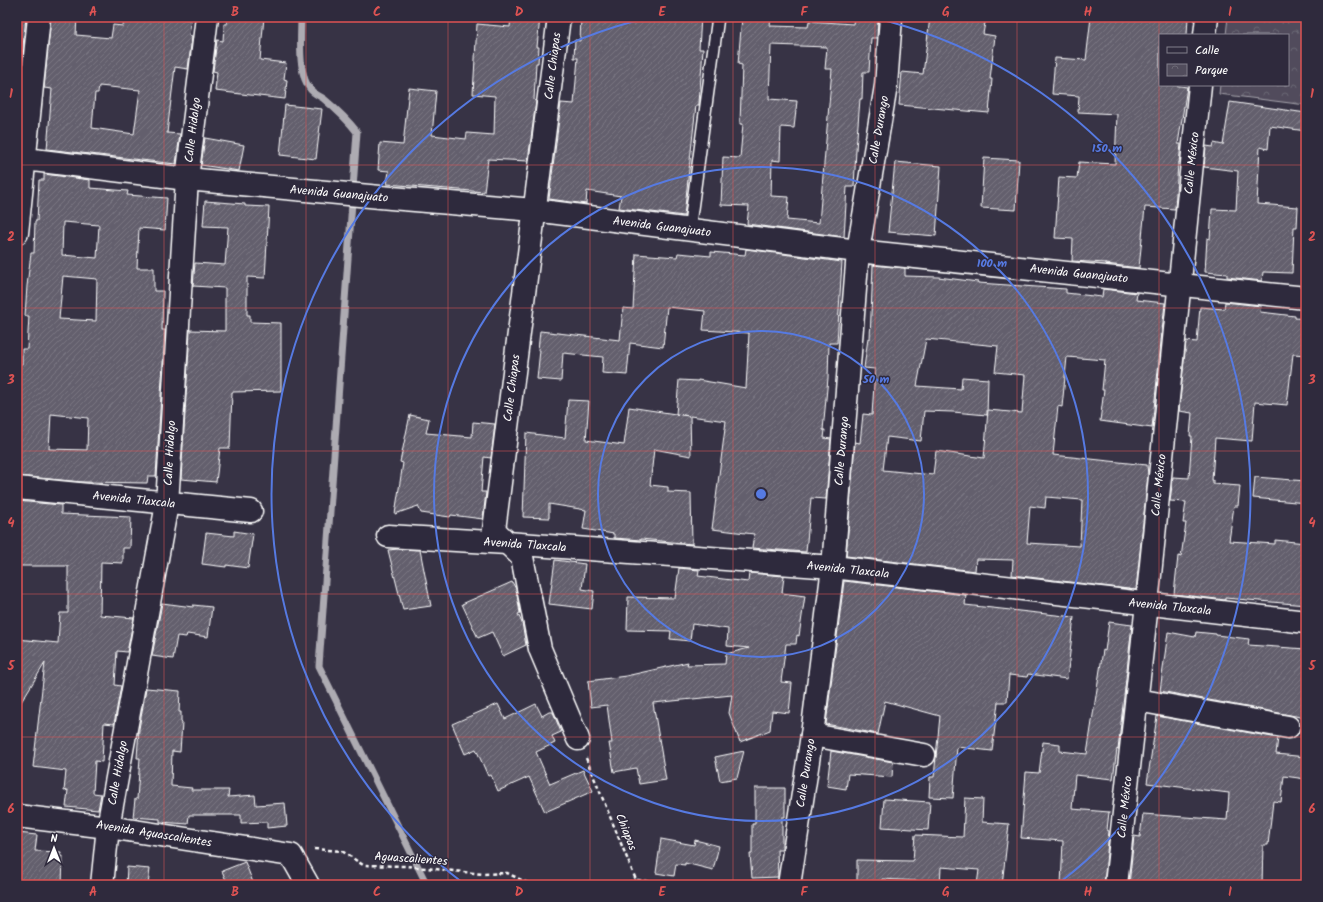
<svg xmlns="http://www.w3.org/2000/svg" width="1323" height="902" viewBox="0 0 1323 902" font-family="Kalam,sans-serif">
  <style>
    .park { fill: url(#park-crowns); stroke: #a8a6ae }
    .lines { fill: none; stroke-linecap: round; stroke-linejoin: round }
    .stream { stroke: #adabb2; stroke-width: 7 }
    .building { fill: url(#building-hatch); stroke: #fff; fill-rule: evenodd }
    .lane-casing { stroke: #fff; stroke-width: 14 }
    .street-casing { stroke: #fff; stroke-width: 25 }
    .path { stroke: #fff; stroke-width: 2.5; stroke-dasharray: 4 3; stroke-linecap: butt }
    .lane { stroke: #2f2a3d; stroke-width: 11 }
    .street { stroke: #2f2a3d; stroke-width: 22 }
    .grid { fill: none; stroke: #de5353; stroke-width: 1; stroke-opacity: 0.55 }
    .ring { fill: none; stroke: #567ae2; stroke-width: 2 }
    .labels { text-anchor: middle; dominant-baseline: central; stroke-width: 3; stroke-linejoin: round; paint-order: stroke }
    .street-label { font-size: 12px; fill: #fff; stroke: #2f2a3d }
    .centre { fill: #567ae2; stroke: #2f2a3d; stroke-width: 2 }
    .ring-label { font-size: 12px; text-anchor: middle; font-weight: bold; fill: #567ae2; stroke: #2f2a3d; stroke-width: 3; stroke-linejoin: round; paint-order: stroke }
    .neatline { fill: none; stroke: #de5353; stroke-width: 1.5 }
    .grid-label { font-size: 13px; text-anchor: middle; font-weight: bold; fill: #de5353 }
  </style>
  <defs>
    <pattern id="park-crowns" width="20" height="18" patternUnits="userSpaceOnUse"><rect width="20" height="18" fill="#514c5c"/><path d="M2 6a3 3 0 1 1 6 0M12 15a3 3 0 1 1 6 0" fill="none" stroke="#6b6774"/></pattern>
    <pattern id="building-hatch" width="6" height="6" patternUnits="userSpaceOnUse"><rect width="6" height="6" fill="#635f6d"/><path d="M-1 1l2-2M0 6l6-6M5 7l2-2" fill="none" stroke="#7a7783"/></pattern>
  </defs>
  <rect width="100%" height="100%" fill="#373345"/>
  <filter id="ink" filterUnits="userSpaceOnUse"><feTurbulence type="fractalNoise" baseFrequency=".025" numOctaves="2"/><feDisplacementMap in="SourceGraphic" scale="8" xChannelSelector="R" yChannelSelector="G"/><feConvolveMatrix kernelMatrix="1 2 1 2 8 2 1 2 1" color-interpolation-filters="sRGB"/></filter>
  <g filter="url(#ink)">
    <path class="park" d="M1228,17H1306V105L1219,94L1220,85H1288V35H1226Z"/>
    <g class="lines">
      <path class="stream" d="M301,17C301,37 297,75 311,90C314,94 320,96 324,99C336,109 347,119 357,132L319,666L427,885"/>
    </g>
    <g class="building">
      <path d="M17,17H26L19,86H17Z"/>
      <path d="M51,17H77L76,35L111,38L113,25L123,26L124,17H178V18L191,20L189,36L192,37L188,69L175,67L167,133L180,134L176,164L47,149L52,89L44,88ZM99,86L140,90L134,134L92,128L95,93H98Z"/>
      <path d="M228,17H264L260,60L286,63L284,79L287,80L285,99L215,91L217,72L213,71L217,40L223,41L224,24H227Z"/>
      <path d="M511,17H540L537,47H539L538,63H536L534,100L536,101L528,161L488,159L484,192L387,184L389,171L378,170L380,143L403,145L409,88L436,91L432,135L466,139L467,133L494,135L495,96L473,94L477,24L510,27Z"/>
      <path d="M581,17H701L699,49H703L699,103V105H696L684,216L619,208L621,196L587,191L586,204L549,199L561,103L574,104L578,58H574L575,40L580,41Z"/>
      <path d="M742,17H771L770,26L808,27L809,21L853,24L854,17L878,19L877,38H871L869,72H863L862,99H860L856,150L854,187H847L844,237L747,224L749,206L721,205L723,157L740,158L743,124H740L742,65L738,64ZM771,45L827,47L825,69H832L819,223L787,220L789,197L771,196L772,160L780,161L781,127L794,128L797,101L769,99Z"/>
      <path d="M930,17H986L983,34L995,36L990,79H992L989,113L899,105L902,72L923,74Z"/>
      <path d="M1091,17H1188L1187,35H1160V85H1173L1187,87L1178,144H1181L1179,163H1178L1175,209L1145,207L1139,268L1106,264V263L1072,261L1073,239L1055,238L1059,177L1077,178L1079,162L1115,164L1117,114L1078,112L1079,96L1052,94L1055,58L1086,60Z"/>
      <path d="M1230,102L1306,113V131L1270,126L1268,149L1260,147L1257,204L1298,207L1297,227H1294L1292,273L1263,272L1262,281L1227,277V274L1205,272L1207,238L1210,239L1212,209L1236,210L1238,171L1204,167L1206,146L1213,147L1214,143L1223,145Z"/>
      <path d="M285,105L322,109L316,159L280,155Z"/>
      <path d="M205,138L244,145L239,171L201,165Z"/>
      <path d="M984,158L1019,160L1016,210L981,208Z"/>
      <path d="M895,162L941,166L936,236L888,232Z"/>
      <path d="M44,174L90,180V188L128,191L127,195L167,198L165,230L139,228L137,268H154V291H163L162,330H165L156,476H148L147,483L82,482L17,476V380H19V364H22V349H27L29,316H25L27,286L31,253H34L35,221H37L39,180H44ZM63,222L99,225L97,258L62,255ZM63,276L97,279L96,321L59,319ZM51,414L88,418L87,450L49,449Z"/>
      <path d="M205,201L245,204V206L269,207L265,278L247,277V315H250V322L281,323V391L232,392L230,448H220L216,482L181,479L190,330L225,331V288L193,286L195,263L225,265L228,227L203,226Z"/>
      <path d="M746,249L842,262L837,343H829L828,378L823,430H825L824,438L831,439L826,499L811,498L806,552L752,548L754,534L712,529L726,421L690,416L691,456L654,449L650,485L668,487V492L691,493L692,544L641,539V540L614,538V534L583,529L586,510L549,504V518L523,517L526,433L565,438L568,400L589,401L586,440L624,445L629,407L689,416L676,414L679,380L698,381V380L746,388L749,333L703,330L705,311L667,307L663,347L630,343L627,375L602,373L603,357L563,353L561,381L537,379L540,350H538L540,331L620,340L623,308L633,309L636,254L677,257L678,253L711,256V252L745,255Z"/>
      <path d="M873,265L905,268V276L938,277L978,282V283L1066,289V293L1102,297L1103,289L1137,293L1136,300L1165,303L1152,428L1100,421L1104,390H1102L1105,360L1067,357L1062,407L1058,406L1053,455L1147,465L1148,475L1136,590L1012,575L1013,560L976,559L975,571L846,556L855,442L860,443L863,414L872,415L875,369L864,368L868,338L870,339ZM926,339L998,346L995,372L1025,375L1022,413L988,410L984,458L936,451L933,475L883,470L887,437L921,441L924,411L953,412L987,415L988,379L962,377L961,389L917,386ZM1046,497L1082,500L1080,546L1027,543L1030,506L1045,508Z"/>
      <path d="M1225,302L1261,306L1260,312L1295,316V318L1306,319V355L1293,354L1287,405L1255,402L1252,441L1215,438L1212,480H1213V484L1240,486L1238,506H1234L1229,541L1275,544V540L1306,543V605L1225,598V600L1174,594L1178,556L1181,557L1186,523H1183L1186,502L1170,501L1173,477L1189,478L1192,436H1190L1192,413L1179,411L1186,341L1197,342L1200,307L1224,309Z"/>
      <path d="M410,415L429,419L426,433L472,437L473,422L495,424L491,458L484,457L481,492H486L483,519L451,515L450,517L421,513L418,506L395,514L403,463L400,462Z"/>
      <path d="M1255,477L1306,481V503L1253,498Z"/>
      <path d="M17,501L61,505V514L131,517L130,548H123V563L101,562L100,615L134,618L127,652L117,651L115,685L121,686L114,724L104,723L102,762L95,761L93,793L101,794L98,810L66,807L68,790L64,791L66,771L33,767L45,663L18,707L23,660H17V639L58,643L60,613H68V566H17Z"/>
      <path d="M234,531L253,534L248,568L226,565V567L202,564L206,533L234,536Z"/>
      <path d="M398,549L420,550L431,606L403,610L388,550Z"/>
      <path d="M555,560L585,564L582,589L594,591L592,609L549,604Z"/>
      <path d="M679,568L699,570L698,576L748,582L749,573L784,576L782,593L805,596L799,636L797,635L796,644H786L781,682L792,683L789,713L772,711L770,730L740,742L729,713L732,695L653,703L666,780L639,784L636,768L614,772L609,743H612L607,705L591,707L588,681L626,676L688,662L687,665L725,664L726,654L749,648L727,646L728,629L692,624L690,641L670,639L671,631L627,630L628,597L675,598Z"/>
      <path d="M844,581L966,595L965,605L1074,617L1067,679L1028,674L1027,677L1009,675L1007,702H998L992,751L957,747L953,798L929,797L930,777H934L940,716L885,701L878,734L826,724Z"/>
      <path d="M512,582L516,589L520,613L518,614L522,623L526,645L503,656L492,632L478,638L462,604Z"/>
      <path d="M162,603L193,607V605L212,607L208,637L187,634L186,637L177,636L173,659L152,656Z"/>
      <path d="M1109,622L1132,625L1118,750L1117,749L1113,779L1075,775L1072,809L1109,812L1107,830L1109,831L1104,885H1061L1063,841L1021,838L1026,772L1039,773L1043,742L1060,744V751L1087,754L1103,650L1105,651Z"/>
      <path d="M1168,632L1195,637L1196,632L1216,634V635L1249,639L1248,645L1306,649V718L1160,691Z"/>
      <path d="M146,688L180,691L179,712H181V722L182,723L180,752L172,751L171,786L192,788L191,790H229L228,797L255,795L256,805L285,803L287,826L267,828V822L241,823V815H189L188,824L160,822V819L133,817L135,799H137L140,758H137L139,729Z"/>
      <path d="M498,704L505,719L536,704L542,716L549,712H553L561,732L552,736L555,743L536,752L550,784L583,770L593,791L545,812L529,777L498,791L491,775L488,776L476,749L465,754L452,724Z"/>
      <path d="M1157,716L1278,738L1276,754L1306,757V779L1284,776L1281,802L1273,801L1268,845H1263L1262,885H1129L1134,836L1140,837L1143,814L1227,820L1229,793L1147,783Z"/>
      <path d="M744,751L737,778L720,781L715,757Z"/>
      <path d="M831,751L893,762L892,777L848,774L846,789L827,786Z"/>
      <path d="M755,788H785V817H782V850H777L778,877L752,878L750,854H752V824H755Z"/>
      <path d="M965,798L983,799L982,822L1009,824L1002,885H977L979,870L941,867L940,885H918V881L882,879L881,885H857V860L913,861L915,835L963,837Z"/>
      <path d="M884,799L930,802L928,830L882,827Z"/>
      <path d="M17,833L37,835L35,851L61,852V856H63L62,885H17Z"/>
      <path d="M661,839L694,845L695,840L719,846L713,870L685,863V865L676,864L674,876L656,873Z"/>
      <path d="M245,862L254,885H228L222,871Z"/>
      <path d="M127,867L150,869L148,885H126Z"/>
    </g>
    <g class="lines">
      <g class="lane-casing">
        <path id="lane" d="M689,231L718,17"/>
      </g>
      <g class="street-casing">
        <g id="street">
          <path d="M559,17L494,530L522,557L540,649L578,739"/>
          <path d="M1205,35L1207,17"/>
          <path d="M17,158L187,179L391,198L534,210L858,251L1306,298"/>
          <path d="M17,233L39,17"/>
          <path d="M17,488L251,511"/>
          <path d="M388,536L507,543L833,567L1306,622"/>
          <path d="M1137,700L1288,727"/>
          <path d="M812,735L924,755"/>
          <path d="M17,816L108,827L291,855L308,885"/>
          <path d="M102,885L108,827L167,504L187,179L207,17"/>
          <path d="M789,885L812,735L833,567L858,251L886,86L891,17"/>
          <path d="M1116,885L1147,604L1200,85"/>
        </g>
      </g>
      <g class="path">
        <path d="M586,758L636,880L690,885"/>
        <path d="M314,849L342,851L363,865L406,866L483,874L507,873L532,885"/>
        <path d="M621,885L636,880"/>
      </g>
      <use href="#lane" class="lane"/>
      <use href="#street" class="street"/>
    </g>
  </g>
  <path class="grid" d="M164,17V885M306,17V885M448,17V885M590,17V885M733,17V885M875,17V885M1017,17V885M1159,17V885M17,165H1306M17,308H1306M17,451H1306M17,594H1306M17,737H1306"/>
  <g class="ring">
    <circle cx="761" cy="494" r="163"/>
    <circle cx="761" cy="494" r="327"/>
    <path d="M463 883A490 490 0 0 1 647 18M875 18A490 490 0 0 1 1059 883"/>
  </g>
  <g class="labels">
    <g class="street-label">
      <text transform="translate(553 66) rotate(-83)">Calle Chiapas</text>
      <text transform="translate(193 130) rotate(-83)">Calle Hidalgo</text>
      <text transform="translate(879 130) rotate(-80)">Calle Durango</text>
      <text transform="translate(1192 163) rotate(-84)">Calle México</text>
      <text transform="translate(339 194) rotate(5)">Avenida Guanajuato</text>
      <text transform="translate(662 227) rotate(7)">Avenida Guanajuato</text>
      <text transform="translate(1079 274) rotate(6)">Avenida Guanajuato</text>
      <text transform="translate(512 388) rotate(-83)">Calle Chiapas</text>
      <text transform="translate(842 451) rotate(-85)">Calle Durango</text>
      <text transform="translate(170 453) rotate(-87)">Calle Hidalgo</text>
      <text transform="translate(1159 485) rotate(-84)">Calle México</text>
      <text transform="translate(134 500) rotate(6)">Avenida Tlaxcala</text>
      <text transform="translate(525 545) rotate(4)">Avenida Tlaxcala</text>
      <text transform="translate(848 570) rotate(6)">Avenida Tlaxcala</text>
      <text transform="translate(1170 607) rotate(6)">Avenida Tlaxcala</text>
      <text transform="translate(118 773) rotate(-80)">Calle Hidalgo</text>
      <text transform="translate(806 773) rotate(-81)">Calle Durango</text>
      <text transform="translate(1125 807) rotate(-84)">Calle México</text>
      <text transform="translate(626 832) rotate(68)">Chiapas</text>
      <text transform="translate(154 834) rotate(9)">Avenida Aguascalientes</text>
      <text transform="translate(411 859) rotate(4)">Aguascalientes</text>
    </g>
  </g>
  <circle cx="761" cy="494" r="6" class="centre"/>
  <g class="ring-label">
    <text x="1107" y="152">150 m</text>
    <text x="992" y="267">100 m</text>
    <text x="876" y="383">50 m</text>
  </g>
  <rect width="1323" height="902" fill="none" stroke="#2f2a3d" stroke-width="44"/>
  <rect x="1159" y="34" width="130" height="52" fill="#2f2a3d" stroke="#827f8b"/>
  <rect x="1167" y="47" width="20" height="6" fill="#2f2a3d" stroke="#827f8b"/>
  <text x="1195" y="54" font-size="12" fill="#ffffff">Calle</text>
  <rect x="1167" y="64" width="20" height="12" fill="url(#park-crowns)" stroke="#827f8b"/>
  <text x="1195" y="74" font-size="12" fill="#ffffff">Parque</text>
  <g transform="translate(54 848)" stroke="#2f2a3d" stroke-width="3" paint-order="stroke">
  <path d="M0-3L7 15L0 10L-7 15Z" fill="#ffffff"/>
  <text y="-6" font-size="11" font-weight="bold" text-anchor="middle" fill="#ffffff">N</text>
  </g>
  <rect x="22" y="22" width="1279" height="858" class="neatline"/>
  <g class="grid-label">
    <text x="93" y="16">A</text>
    <text x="235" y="16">B</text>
    <text x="377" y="16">C</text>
    <text x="519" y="16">D</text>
    <text x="662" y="16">E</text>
    <text x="804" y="16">F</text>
    <text x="946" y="16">G</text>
    <text x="1088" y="16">H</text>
    <text x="1230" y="16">I</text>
    <text x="11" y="98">1</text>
    <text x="1312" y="98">1</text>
    <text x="11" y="241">2</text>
    <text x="1312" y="241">2</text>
    <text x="11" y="384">3</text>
    <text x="1312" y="384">3</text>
    <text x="11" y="527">4</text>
    <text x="1312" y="527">4</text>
    <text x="11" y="670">5</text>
    <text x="1312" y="670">5</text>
    <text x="11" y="813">6</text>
    <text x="1312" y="813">6</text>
    <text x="93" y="896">A</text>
    <text x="235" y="896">B</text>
    <text x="377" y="896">C</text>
    <text x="519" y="896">D</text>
    <text x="662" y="896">E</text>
    <text x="804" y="896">F</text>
    <text x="946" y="896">G</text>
    <text x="1088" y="896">H</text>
    <text x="1230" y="896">I</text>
  </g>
</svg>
